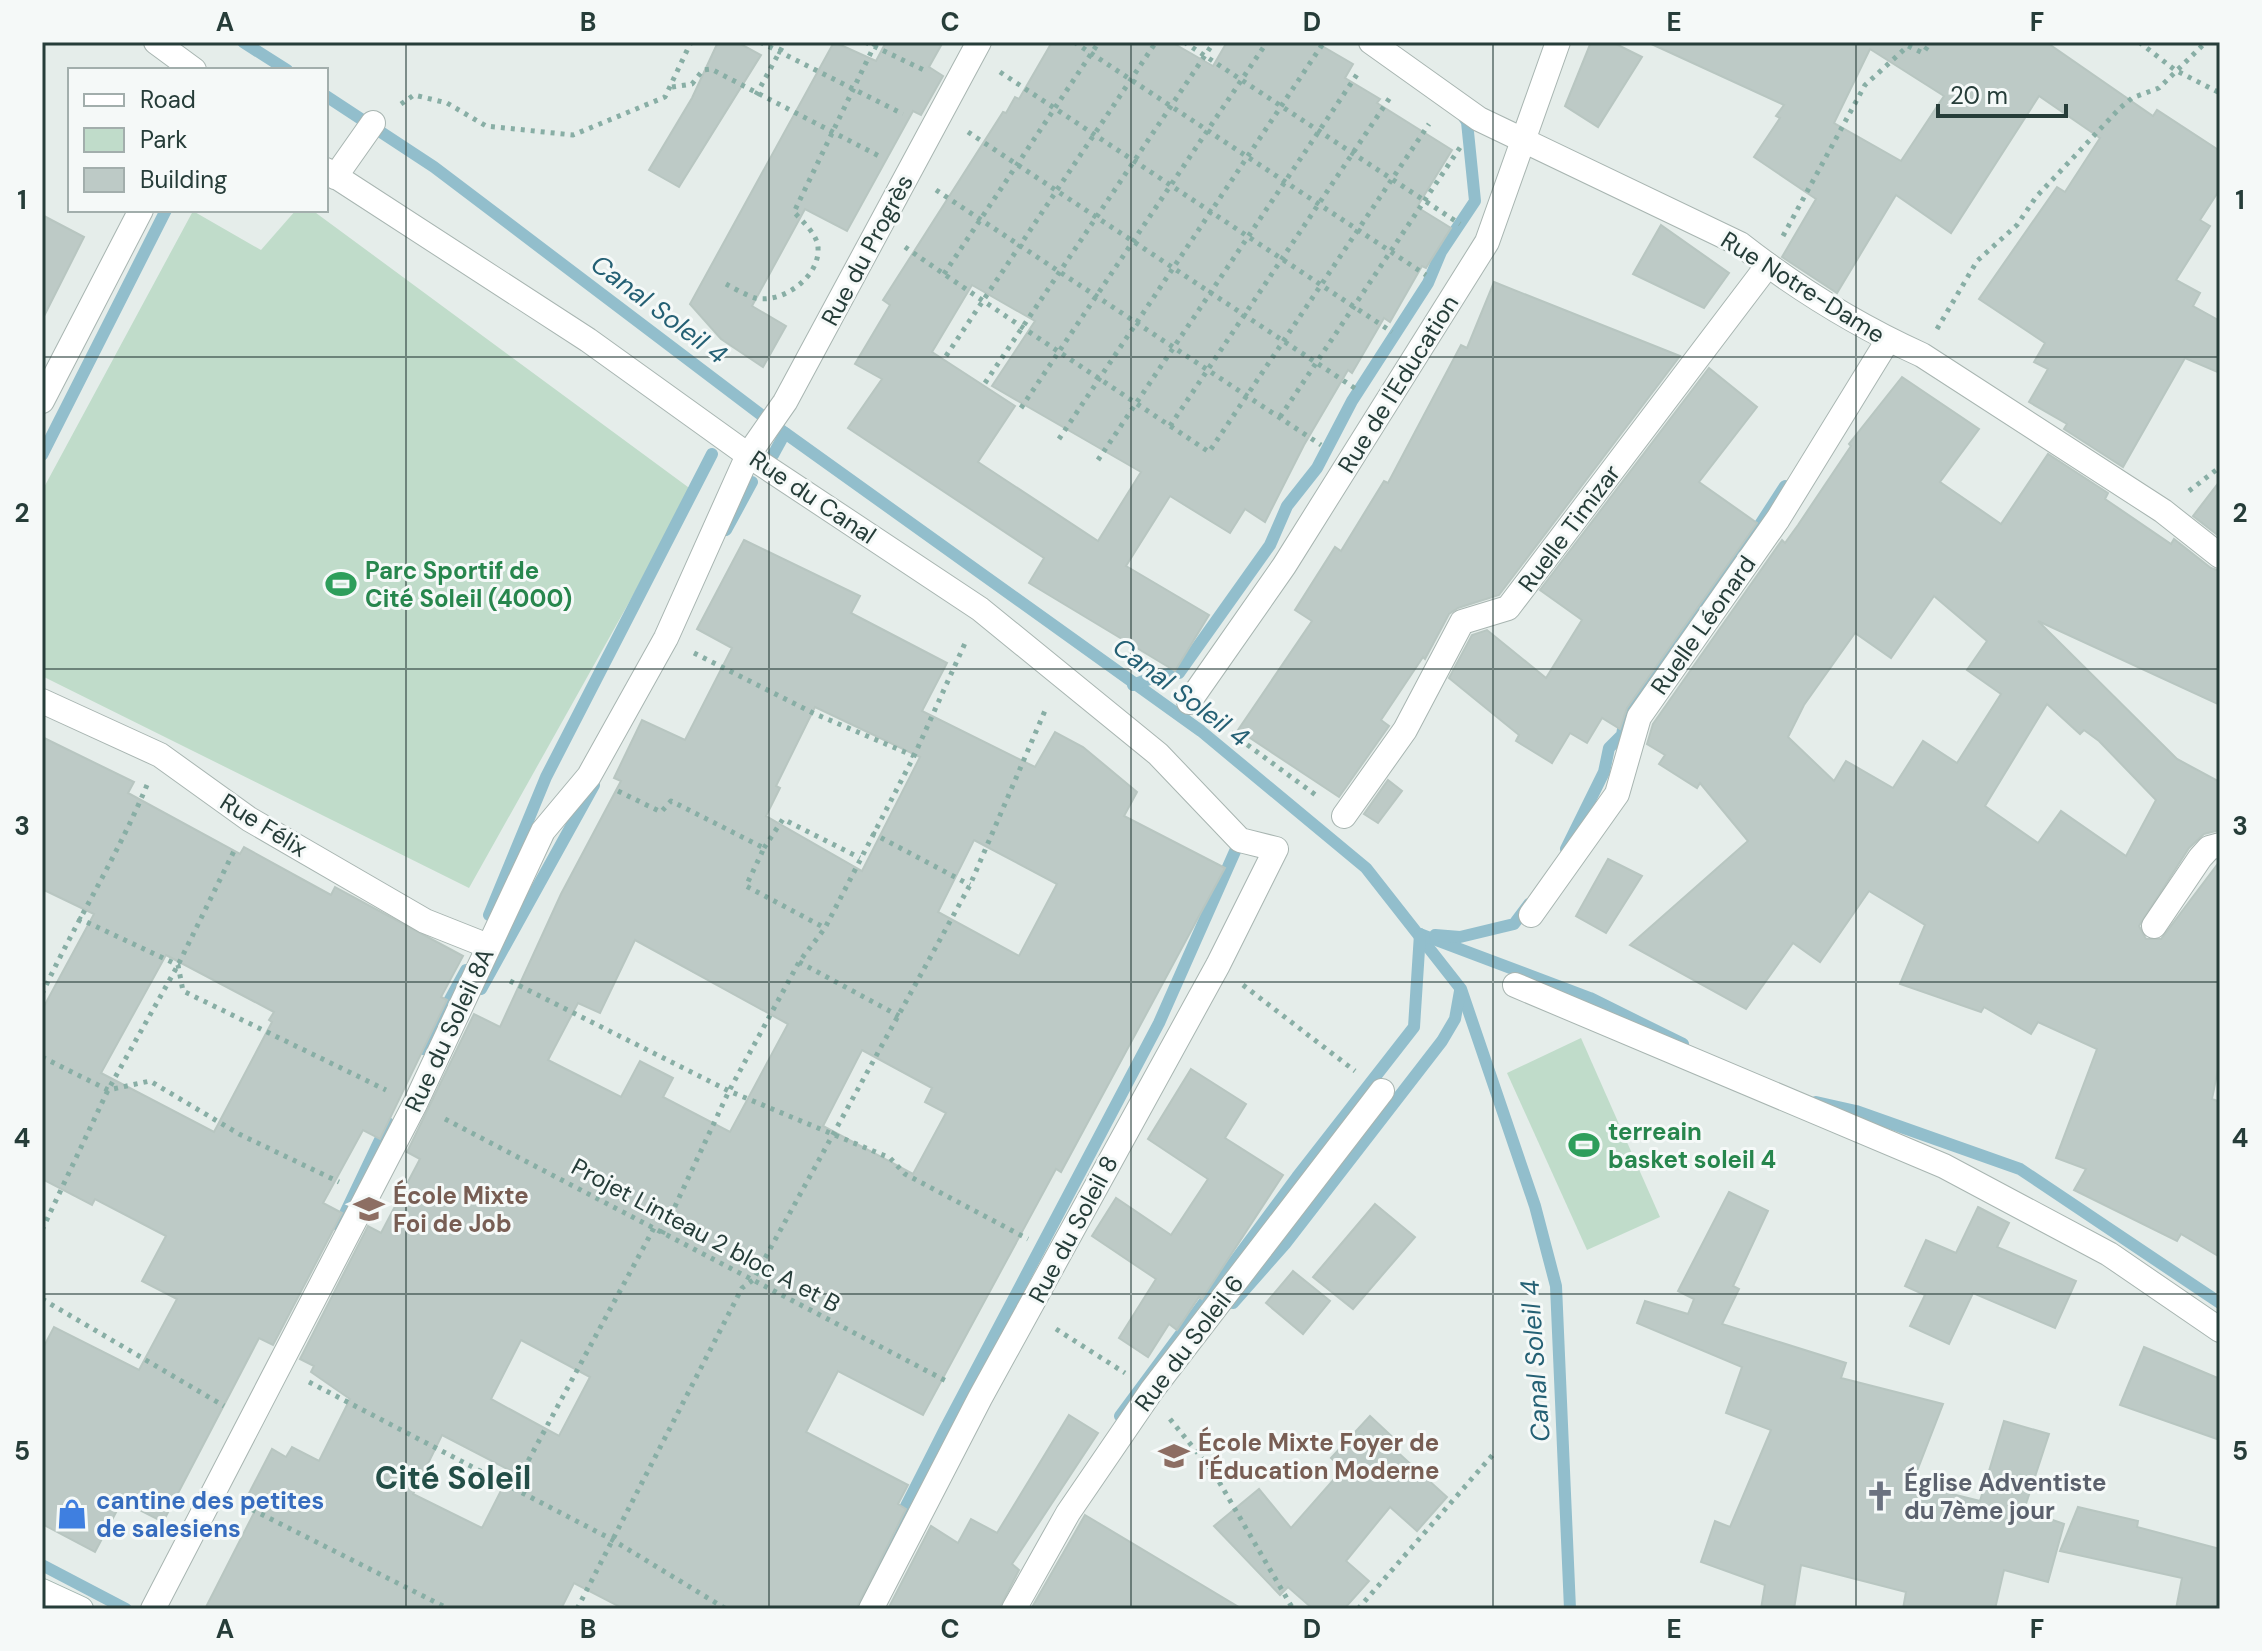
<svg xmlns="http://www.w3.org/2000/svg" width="2262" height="1651" viewBox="0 0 2262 1651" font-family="'DM Sans',sans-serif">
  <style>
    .green { fill: #c0dcca }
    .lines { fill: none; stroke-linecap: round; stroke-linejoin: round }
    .stream { stroke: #92becc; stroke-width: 12 }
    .building { fill: #bdcac6; stroke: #b8c6c1; stroke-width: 2; fill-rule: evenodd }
    .street-casing { stroke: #a8b5b1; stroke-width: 26 }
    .secondary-casing { stroke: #a1b5af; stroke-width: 26 }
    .path { stroke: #88aea5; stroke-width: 5; stroke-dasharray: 4 6; stroke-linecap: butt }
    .street { stroke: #fff; stroke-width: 24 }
    .secondary { stroke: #fff; stroke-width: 24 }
    .grid { fill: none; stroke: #263d39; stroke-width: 2; stroke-opacity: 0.55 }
    .labels { text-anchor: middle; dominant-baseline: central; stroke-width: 6; stroke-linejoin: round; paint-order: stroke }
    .street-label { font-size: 24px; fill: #263d39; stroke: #f5f9f8 }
    .leisure-label { font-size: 24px; font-weight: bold; fill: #27864d; stroke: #f5f9f8; text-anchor: start }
    .education-label { font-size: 24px; font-weight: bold; fill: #785e54; stroke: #f5f9f8; text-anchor: start }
    .worship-label { font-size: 24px; font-weight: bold; fill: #5b616d; stroke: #f5f9f8; text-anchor: start }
    .shop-label { font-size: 24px; font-weight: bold; fill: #366cbe; stroke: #f5f9f8; text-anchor: start }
    .water-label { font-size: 26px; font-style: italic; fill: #246074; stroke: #f5f9f8 }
    .district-label { font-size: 32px; font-weight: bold; fill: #234e47; stroke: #f5f9f8 }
    .neatline { fill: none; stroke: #263d39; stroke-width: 3 }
    .grid-label { font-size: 26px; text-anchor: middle; font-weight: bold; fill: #263d39 }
  </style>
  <rect width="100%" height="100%" fill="#e5edea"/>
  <g class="green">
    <path d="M296,210H312L692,490L469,888L42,676V491L193,211L261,250Z"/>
    <path d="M1581,1038L1660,1217L1587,1250L1507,1073Z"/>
  </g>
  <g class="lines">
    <g class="stream">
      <path d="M243,42L287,70"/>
      <path d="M326,96L434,167L785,433L1201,731L1366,868L1461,989L1535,1206L1556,1286L1570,1609"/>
      <path d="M42,455L166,210"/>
      <path d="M773,455L785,433"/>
      <path d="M726,530L752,482"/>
      <path d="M1133,685L1160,675L1179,673L1270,545L1287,506L1317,468L1352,401L1428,283L1441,252L1475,201L1467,122L1460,111"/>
      <path d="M1566,849L1604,772L1609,748L1622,735L1626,712L1681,638L1695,608L1737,560L1785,486"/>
      <path d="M489,915L546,777L712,454"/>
      <path d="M1420,934L1590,998L1683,1044"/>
      <path d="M1435,935L1460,937L1514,924L1529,904"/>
      <path d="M481,989L594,785"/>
      <path d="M423,1049L466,970"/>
      <path d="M1816,1102L1856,1111L2020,1169L2220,1303"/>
      <path d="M339,1226L388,1123"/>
      <path d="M1233,1303L1285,1244L1442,1041L1455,1019L1460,991"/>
      <path d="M1120,1416L1297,1177L1414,1027L1420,934"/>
      <path d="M42,1565L126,1609"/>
      <path d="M854,1609L945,1429L1159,1023L1240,840"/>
    </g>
  </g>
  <g class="building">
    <path d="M718,42H737L761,55L679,187L649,170L692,98Z"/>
    <path d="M834,42L876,61L886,42H943L929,67L943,76L921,115L913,111L847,231L805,209L752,306L786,326L763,367L721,339L690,304Z"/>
    <path d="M1052,42H1171L1213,66L1227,42H1315L1353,64L1345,78L1380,99L1377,103L1452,150L1417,207L1451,228L1426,268L1422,266L1390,322L1384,318L1352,373L1348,370L1304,445L1265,522L1245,509L1230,533L1170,496L1126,566L1209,615L1175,671L1029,583L1044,558L848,428L882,379L855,364L890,305L883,300L1003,112L1006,113L1015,97L1019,99ZM972,285L1035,321L992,386L1141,472L1098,541L978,462L1015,406L932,352Z"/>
    <path d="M1591,42H1612L1642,57L1598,127L1565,106Z"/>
    <path d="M1647,42H2046L2153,116L2157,110L2220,151V189L2200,220L2210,226L2176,280L2200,293L2193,306L2220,321V373L2185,358L2123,467L2064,429L2067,424L2029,402L2048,369L2034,362L2045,343L1979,299L2057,187L2065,192L2100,138L2039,96L1951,233L1896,195L1837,293L1782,257L1816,199L1754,157L1780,118L1776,116L1784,105ZM1870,49L1944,96L1901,161L1834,123Z"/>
    <path d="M42,215L84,237L42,320Z"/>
    <path d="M1661,225L1729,273L1704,308L1633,274Z"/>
    <path d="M1494,282L1680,356L1499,595L1458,608L1449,614L1425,659L1423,657L1381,720L1389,726L1339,797L1238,730L1312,621L1295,610L1335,547L1341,551L1384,481L1388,483L1461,345L1467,348Z"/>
    <path d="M1709,368L1757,407L1699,482L1757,523L1627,708L1620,729L1602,718L1587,743L1570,733L1552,763L1516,741L1519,735L1449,678L1472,635L1487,630L1546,678L1582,620L1540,590Z"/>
    <path d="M1902,377L1979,429L1940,482L2001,524L2048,454L2108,493L2105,499L2171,544L2174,539L2211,568L2220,571V705L2038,621L2177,759L2220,782V830L2204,834L2189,848L2139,926L2146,939H2161L2220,861V1059L2212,1099L2220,1102V1257L2181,1234L2177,1241L2074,1190L2086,1169L2056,1158L2097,1049L2038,1022L2031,1034L1984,1007L1981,1012L1900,984L1925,925L1869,891L1820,962L1793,943L1746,1009L1630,945L1748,841L1700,783L1697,788L1659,764L1665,755L1647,744L1653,724L1782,540L1785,543L1798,525L1851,446L1849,444ZM1934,596L1987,641L1967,670L2001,694L1957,763L1923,741L1893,788L1846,761L1834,781L1788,737L1804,705L1855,633L1891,658ZM2047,704L2080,734L2084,730L2099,741L2156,800L2126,856L2061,811L2038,843L1985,806Z"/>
    <path d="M2220,481V537L2193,516Z"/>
    <path d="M744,540L860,596L851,613L947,663L922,711L1035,767L1055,732L1083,747L1137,792L1124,816L1225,868L1061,1172L1056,1169L923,1415L838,1371L806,1432L908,1485L898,1504L906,1509L856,1609H624L574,1583L561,1609H205L258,1505L246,1499L272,1449L286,1457L292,1447L319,1461L350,1399L311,1372L314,1366L300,1359L368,1226L381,1233L420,1159L407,1152L474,1014L500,1027L561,894L621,781L614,778L642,720L685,740L732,648L697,629ZM815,707L920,757L862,871L766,816L780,788L776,786ZM974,840L1057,884L1019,956L938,912ZM635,940L788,1024L730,1132L663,1097L673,1078L640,1061L621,1097L548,1060L578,1003L600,1013ZM862,1050L932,1088L925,1102L946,1113L913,1174L823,1126ZM521,1340L590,1377L559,1436L491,1399ZM442,1435L511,1471L482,1528L413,1494Z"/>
    <path d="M42,737L134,782L128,793L240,854L244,847L331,895L335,887L463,956L441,997L447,1000L380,1139L363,1130L323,1203L342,1213L273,1345L259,1338L163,1522L122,1501L95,1552L42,1524V1350L54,1327L139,1370L177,1299L142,1281L166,1236L95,1199L92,1205L42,1179V1010L94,914L42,889ZM166,955L274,1012L269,1020L272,1022L214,1132L101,1073Z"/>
    <path d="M1388,780L1402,791L1378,823L1364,814Z"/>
    <path d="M1608,859L1642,876L1606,933L1576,916Z"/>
    <path d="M1191,1069L1246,1104L1225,1138L1283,1175L1202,1299L1199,1297L1177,1330L1169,1324L1148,1357L1119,1338L1156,1279L1092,1236L1116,1198L1171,1235L1208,1179L1148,1139Z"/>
    <path d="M1729,1192L1768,1211L1733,1286L1739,1289L1722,1324L1846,1363L1841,1378L1943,1404L1912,1484L1980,1501L2004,1421L2049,1434L2024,1510L2064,1524L2048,1582L2004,1570L1995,1609H1903L1906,1592L1801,1565L1794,1609H1761L1765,1585L1701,1562L1715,1521L1730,1527L1771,1430L1726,1413L1742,1367L1637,1323L1645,1301L1688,1314L1694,1299L1678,1291Z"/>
    <path d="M1375,1204L1415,1237L1353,1309L1313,1277Z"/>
    <path d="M1978,1207L2009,1223L1997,1247L2076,1281L2055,1328L1973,1293L1949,1344L1910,1326L1925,1295L1905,1286L1926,1240L1956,1253Z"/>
    <path d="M1293,1271L1330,1301L1303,1334L1266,1303Z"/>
    <path d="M2144,1347L2220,1379V1440L2120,1405Z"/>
    <path d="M1069,1415L1098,1433L1012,1564L1019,1570L999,1609H888L931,1526L958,1543L971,1519L997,1533Z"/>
    <path d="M1370,1416L1399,1443L1394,1449L1447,1497L1417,1531L1390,1507L1346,1561L1369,1581L1344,1609H1313L1288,1587L1280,1595L1214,1526L1259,1489L1291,1528L1343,1469L1331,1458Z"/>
    <path d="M2078,1507L2138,1521L2137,1527L2220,1549V1609H2176L2182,1578L2060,1551Z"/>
    <path d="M1085,1515L1242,1609H1031Z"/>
  </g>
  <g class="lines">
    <g class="street-casing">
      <g id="street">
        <path d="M156,42L194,70"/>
        <path d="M1371,42L1479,119L1740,244C1795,287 1858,326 1922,355L2163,511L2220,556"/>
        <path d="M326,170L588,340L748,455L980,609L1158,754L1240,840L1276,849L1218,965L980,1398L871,1609"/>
        <path d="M335,177L373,123"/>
        <path d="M42,401L141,210"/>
        <path d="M42,701L160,755L249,819L425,921L488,946"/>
        <path d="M1189,702L1284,566L1487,242L1558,42"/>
        <path d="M1344,816L1405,730L1462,622L1508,608L1768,265"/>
        <path d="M1531,915L1617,794L1639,717L1778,519L1888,340"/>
        <path d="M2154,926L2200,858L2209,848L2220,845"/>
        <path d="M1515,985L1944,1166L2109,1254L2220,1330"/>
        <path d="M153,1609L415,1104L543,831L589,776L666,638L748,455L785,402L979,42"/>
        <path d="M1014,1609L1068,1513L1152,1390L1382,1091"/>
      </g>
    </g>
    <g class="secondary-casing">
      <path id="secondary" d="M42,1591L81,1609"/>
    </g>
    <g class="path">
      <path d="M760,42L903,114"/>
      <path d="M865,42L926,71"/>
      <path d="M1074,42L1426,275"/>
      <path d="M1184,42L1460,224"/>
      <path d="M2139,42L2175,70L2220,93"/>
      <path d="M1000,72L1392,332"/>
      <path d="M672,87L692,84L703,70L711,69L879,156"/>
      <path d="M756,95L785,42"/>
      <path d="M401,104L414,95L447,103L486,126L573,135L665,97L691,42"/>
      <path d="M968,132L1356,389"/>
      <path d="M936,190L1321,445"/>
      <path d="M1783,236L1865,85L1908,46L1923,53L1931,42"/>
      <path d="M905,247C1005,317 1108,384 1209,452L1429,124"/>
      <path d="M944,274L1099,42"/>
      <path d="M726,284C735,289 746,295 755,298C782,304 820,277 818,248C818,235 802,221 794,212L876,42"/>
      <path d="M1937,329L1977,261L2017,225L2036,197L2120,108L2132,98L2159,88L2206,42"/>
      <path d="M946,356L1156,42"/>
      <path d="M985,383L1214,42"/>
      <path d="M1021,408L1267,42"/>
      <path d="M1280,417L1461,146"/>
      <path d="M1170,426L1391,96"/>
      <path d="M1059,439L1324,42"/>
      <path d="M1098,460L1358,73"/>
      <path d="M2189,491L2220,467"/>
      <path d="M694,653L813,713L914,756"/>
      <path d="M1215,721L1317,796"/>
      <path d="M618,791L661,812L671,801L764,848L746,886L825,928"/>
      <path d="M872,833L970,885"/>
      <path d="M764,848L783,819L860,858"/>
      <path d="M78,918L178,965L183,991L386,1090"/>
      <path d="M799,962L899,1016"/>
      <path d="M510,981L729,1091L890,1158L905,1174L1028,1239"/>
      <path d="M1243,985L1355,1071"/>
      <path d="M42,994C75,923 117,857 147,785"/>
      <path d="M42,1057L108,1090L150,1081L239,1134L339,1182"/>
      <path d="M445,1119L950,1383"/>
      <path d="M42,1230L108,1090L178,965L235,849"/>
      <path d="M662,1234L729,1091L799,962L825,928L914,756L966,641"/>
      <path d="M42,1299L224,1406"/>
      <path d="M1056,1329L1125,1373"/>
      <path d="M309,1382L611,1539L726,1609"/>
      <path d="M1170,1419L1214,1473L1293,1609"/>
      <path d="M514,1487L654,1228"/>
      <path d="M243,1505L449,1609"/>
      <path d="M577,1609L742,1288L753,1280L970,885L1047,706"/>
      <path d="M1358,1609L1496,1451"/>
    </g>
    <use href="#street" class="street"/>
    <use href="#secondary" class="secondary"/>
  </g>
  <path class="grid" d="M406,42V1609M769,42V1609M1131,42V1609M1493,42V1609M1856,42V1609M42,357H2220M42,669H2220M42,982H2220M42,1294H2220"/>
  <defs>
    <g id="stadium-bare" transform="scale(2.4)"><path d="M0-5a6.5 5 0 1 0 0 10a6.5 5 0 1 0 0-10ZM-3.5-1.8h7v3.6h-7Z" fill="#2e9e5b" stroke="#f5f9f8" stroke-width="2.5" paint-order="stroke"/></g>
    <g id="school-bare" transform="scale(2.4)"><path d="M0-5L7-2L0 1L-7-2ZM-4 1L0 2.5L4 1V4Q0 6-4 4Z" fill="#8d6e63" stroke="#f5f9f8" stroke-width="2.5" paint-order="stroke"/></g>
    <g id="church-bare" transform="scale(2.4)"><path d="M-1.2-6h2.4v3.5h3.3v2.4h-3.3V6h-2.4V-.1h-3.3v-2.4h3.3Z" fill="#6b7280" stroke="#f5f9f8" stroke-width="2.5" paint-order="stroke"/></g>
    <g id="shop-bare" transform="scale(2.4)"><path d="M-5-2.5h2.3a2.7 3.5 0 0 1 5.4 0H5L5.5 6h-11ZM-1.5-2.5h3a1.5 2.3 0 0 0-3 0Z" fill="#3f7fe0" stroke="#f5f9f8" stroke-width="2.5" paint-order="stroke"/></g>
  </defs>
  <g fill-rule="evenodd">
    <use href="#stadium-bare" x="341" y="584"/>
    <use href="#stadium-bare" x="1584" y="1145"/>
    <use href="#school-bare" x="369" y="1209"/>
    <use href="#school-bare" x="1174" y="1456"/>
    <use href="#church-bare" x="1880" y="1496"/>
    <use href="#shop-bare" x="72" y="1514"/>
  </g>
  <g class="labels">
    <g class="street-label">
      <text transform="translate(867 250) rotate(-62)">Rue du Progrès</text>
      <text transform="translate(1803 287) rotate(32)">Rue Notre-Dame</text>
      <text transform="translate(1398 384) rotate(-58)">Rue de l'Education</text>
      <text transform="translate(813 497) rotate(34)">Rue du Canal</text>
      <text transform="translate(1569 528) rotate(-53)">Ruelle Timizar</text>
      <text transform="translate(1703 625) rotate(-55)">Ruelle Léonard</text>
      <text transform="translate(264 825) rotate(32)">Rue Félix</text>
      <text transform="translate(449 1030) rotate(-65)">Rue du Soleil 8A</text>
      <text transform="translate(1073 1229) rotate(-62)">Rue du Soleil 8</text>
      <text transform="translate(706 1235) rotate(28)">Projet Linteau 2 bloc A et B</text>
      <text transform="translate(1189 1343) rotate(-53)">Rue du Soleil 6</text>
    </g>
    <g class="leisure-label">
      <text x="365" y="570">Parc Sportif de<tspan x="365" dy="28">Cité Soleil (4000)</tspan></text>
      <text x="1608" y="1131">terreain<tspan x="1608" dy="28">basket soleil 4</tspan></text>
    </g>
    <g class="education-label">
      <text x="393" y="1195">École Mixte<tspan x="393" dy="28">Foi de Job</tspan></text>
      <text x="1198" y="1442">École Mixte Foyer de<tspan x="1198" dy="28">l'Éducation Moderne</tspan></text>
    </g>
    <g class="worship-label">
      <text x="1904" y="1482">Église Adventiste<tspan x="1904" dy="28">du 7ème jour</tspan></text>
    </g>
    <g class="shop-label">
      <text x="96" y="1500">cantine des petites<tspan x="96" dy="28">de salesiens</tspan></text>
    </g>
    <g class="water-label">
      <text transform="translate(659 309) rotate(37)">Canal Soleil 4</text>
      <text transform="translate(1181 692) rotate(37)">Canal Soleil 4</text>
      <text transform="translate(1535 1361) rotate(-94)">Canal Soleil 4</text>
    </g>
    <g class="district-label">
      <text x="453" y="1478">Cité Soleil</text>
    </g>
  </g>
  <rect width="2262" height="1651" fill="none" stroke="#f5f9f8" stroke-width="88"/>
  <rect x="68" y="68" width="260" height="144" fill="#f5f9f8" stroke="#a2aeac" stroke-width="2"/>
  <rect x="84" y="94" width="40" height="12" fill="#ffffff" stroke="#a2aeac" stroke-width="2"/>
  <text x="140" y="108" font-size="24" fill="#263d39">Road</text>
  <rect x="84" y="128" width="40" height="24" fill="#c0dcca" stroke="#a2aeac" stroke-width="2"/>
  <text x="140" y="148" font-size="24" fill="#263d39">Park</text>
  <rect x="84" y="168" width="40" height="24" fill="#bdcac6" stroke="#a2aeac" stroke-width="2"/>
  <text x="140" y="188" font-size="24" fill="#263d39">Building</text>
  <path d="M1938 104v12h128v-12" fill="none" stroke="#263d39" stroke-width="4"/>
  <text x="1950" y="104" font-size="24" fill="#263d39" stroke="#f5f9f8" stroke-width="6" paint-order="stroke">20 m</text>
  <rect x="44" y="44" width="2174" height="1563" class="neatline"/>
  <g class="grid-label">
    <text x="225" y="31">A</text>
    <text x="588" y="31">B</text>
    <text x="950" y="31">C</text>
    <text x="1312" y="31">D</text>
    <text x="1674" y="31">E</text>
    <text x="2037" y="31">F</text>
    <text x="22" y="209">1</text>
    <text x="2240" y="209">1</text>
    <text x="22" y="522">2</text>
    <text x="2240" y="522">2</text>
    <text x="22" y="835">3</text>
    <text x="2240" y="835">3</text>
    <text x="22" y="1147">4</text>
    <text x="2240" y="1147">4</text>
    <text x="22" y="1460">5</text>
    <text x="2240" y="1460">5</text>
    <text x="225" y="1638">A</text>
    <text x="588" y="1638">B</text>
    <text x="950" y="1638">C</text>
    <text x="1312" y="1638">D</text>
    <text x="1674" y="1638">E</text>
    <text x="2037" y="1638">F</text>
  </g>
</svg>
